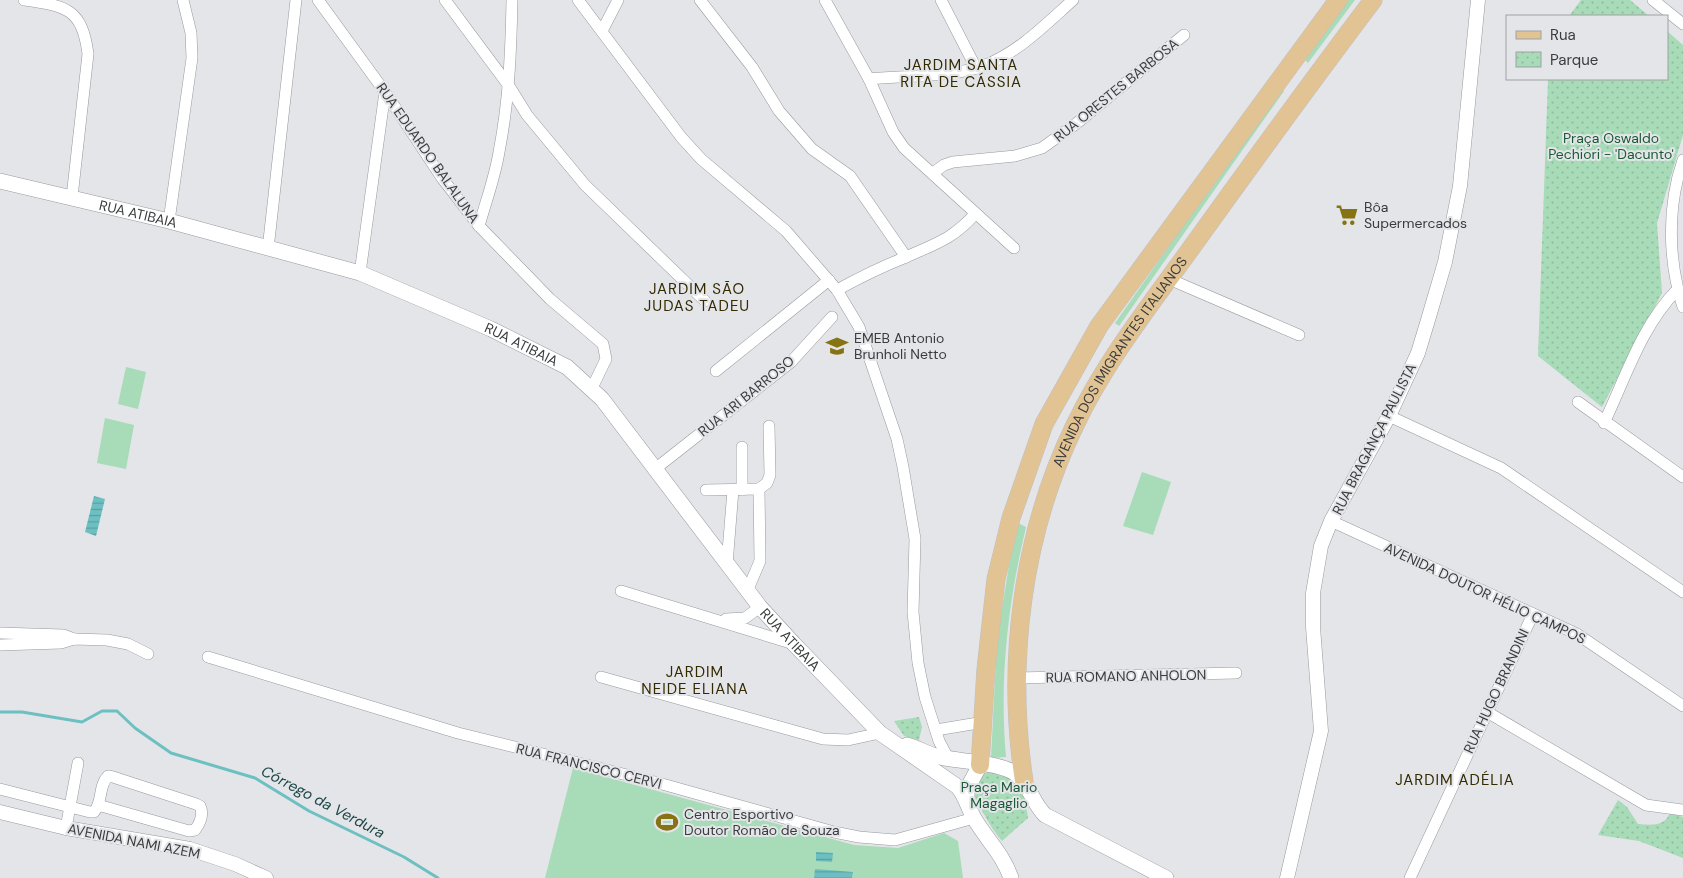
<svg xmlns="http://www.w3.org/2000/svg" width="1683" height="878" viewBox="0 0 1683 878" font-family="'DM Sans',sans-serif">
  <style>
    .green { fill: #a8dbb7 }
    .park { fill: url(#park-dots) }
    .water { fill: url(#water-rules) }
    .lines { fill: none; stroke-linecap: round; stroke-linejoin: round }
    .stream { stroke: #6dc0c2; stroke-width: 3 }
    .minor-casing { stroke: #97999d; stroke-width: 12 }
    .tertiary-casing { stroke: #97999d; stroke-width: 15 }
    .secondary-casing { stroke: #97999d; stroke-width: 16 }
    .primary-casing { stroke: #c0c0c1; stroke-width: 19 }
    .minor { stroke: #fff; stroke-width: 11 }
    .tertiary { stroke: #fff; stroke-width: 14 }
    .secondary { stroke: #fff; stroke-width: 15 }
    .primary { stroke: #e2c494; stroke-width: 18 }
    .labels { text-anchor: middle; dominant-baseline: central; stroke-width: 4; stroke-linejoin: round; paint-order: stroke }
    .street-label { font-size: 14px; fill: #3a3b3c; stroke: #e3e5e9 }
    .park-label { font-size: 14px; fill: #1a5934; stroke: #e3e5e9 }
    .poi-label { font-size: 14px; fill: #3a3b3c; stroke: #e3e5e9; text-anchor: start }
    .neighbourhood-label { font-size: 15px; letter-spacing: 1px; fill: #342a00; stroke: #e3e5e9 }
    .water-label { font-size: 15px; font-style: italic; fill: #1e4647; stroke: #e3e5e9 }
  </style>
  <defs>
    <pattern id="park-dots" width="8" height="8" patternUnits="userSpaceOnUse" patternTransform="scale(1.25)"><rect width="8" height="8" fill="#a8dbb7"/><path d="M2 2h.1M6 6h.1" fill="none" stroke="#91bd9e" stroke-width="1.8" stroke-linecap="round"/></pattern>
    <pattern id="water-rules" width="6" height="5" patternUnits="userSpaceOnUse" patternTransform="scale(1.25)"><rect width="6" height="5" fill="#6dc0c2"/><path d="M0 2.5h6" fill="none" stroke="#5b9d9f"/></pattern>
  </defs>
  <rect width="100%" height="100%" fill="#e3e5e9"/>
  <g class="green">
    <path d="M1346,0H1355L1308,63L1304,59Z"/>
    <path d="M1281,87L1284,91L1119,326L1115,323Z"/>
    <path d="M126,367L146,372L138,409L118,404Z"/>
    <path d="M105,418L134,425L126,469L97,463Z"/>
    <path d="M1142,472L1171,482L1153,535L1123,526Z"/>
    <path d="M1016,522L1026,527C1008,602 999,680 1006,757L991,758L997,640Z"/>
    <path d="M573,768L854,845L898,848L944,833L958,841L963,878H545Z"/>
  </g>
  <g class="park">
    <path d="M1581,0H1630L1649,16H1569Z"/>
    <path d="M1667,31L1683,45V135L1657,223L1662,293L1602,407L1538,356L1548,79H1667Z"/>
    <path d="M919,717L922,727L919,740L904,736L894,721Z"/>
    <path d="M995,769C1020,782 1024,790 1028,818L1002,841C989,827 984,810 971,795L978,776Z"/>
    <path d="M1618,800L1627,807L1638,824C1651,825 1664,827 1670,813L1683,817V858L1639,841L1598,835Z"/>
  </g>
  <g class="water">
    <path d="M94,496L105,499L96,536L85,532Z"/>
    <path d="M816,852L833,853L832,862L816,861Z"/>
    <path d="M815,869L853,872L852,878H814Z"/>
  </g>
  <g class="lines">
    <path class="stream" d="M0,712H22L82,722L102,711H117L135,728L171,753L255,778L309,811L404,857L438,878"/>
    <g class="minor-casing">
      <g id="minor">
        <path d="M24,0C66,6 82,8 88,54L72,197"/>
        <path d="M318,0L385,92L442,178L479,226L550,299L603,344L606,359L592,388"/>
        <path d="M445,0L509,86L527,115L585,185L705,301"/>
        <path d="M578,0L681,137L701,159L786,231L837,290L859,327L897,439L903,467L915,539L913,612L918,663L925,697L939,741L948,758"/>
        <path d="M700,0L752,67L779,111L812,149L850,176L906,257"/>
        <path d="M825,0L869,79L893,132L904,148L1014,248"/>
        <path d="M941,0L976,68"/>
        <path d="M1653,0L1683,24"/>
        <path d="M602,31L618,0"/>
        <path d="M869,79C902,76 953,77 983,66C1018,53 1046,24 1073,0"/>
        <path d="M1683,160C1667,206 1668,261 1683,307"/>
        <path d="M933,173L944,165L953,162L1015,156L1042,148L1077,123L1184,35"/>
        <path d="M169,221L192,58L191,33L183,0"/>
        <path d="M479,226C486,201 495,177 499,152C509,101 511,51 512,0"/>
        <path d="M268,249L296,0"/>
        <path d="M360,273L385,92"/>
        <path d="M1169,279L1299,335"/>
        <path d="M837,290C859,278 881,267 904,258C934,244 952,240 975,214"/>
        <path d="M716,371L829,280"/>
        <path d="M1578,402L1683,477"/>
        <path d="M1389,416L1501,468L1683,592"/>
        <path d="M1604,423C1625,379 1642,325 1677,290"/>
        <path d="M655,469L791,362L832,317"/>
        <path d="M706,490L759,489"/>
        <path d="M742,490V447"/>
        <path d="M1331,521L1577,634L1683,706"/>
        <path d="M727,564L733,490"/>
        <path d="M748,589L760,561L759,489L767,483L770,475L769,426"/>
        <path d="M621,591L794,644"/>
        <path d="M726,619L745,618L760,607"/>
        <path d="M0,633L63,635L74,639"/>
        <path d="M0,645L61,643L74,639L107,640L128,644L148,654"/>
        <path d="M208,657L458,733L655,782L834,832L859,837L895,840L974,818"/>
        <path d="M601,677L823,739L848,740L880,733"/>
        <path d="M1016,678L1236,673"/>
        <path d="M1487,712L1646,805L1683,810"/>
        <path d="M936,730L984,722"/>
        <path d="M0,789L90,812H94C103,802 98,786 108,776L113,777L196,804L200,806C204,814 200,823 195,830L189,831L98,805"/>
        <path d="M66,828L78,763"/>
        <path d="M1410,878L1533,614"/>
      </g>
    </g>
    <g class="tertiary-casing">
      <g id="tertiary">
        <path d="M0,812L66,828L190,849L235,864L266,878"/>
        <path d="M1287,878L1321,731L1313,627V593L1321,546L1331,521L1389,416L1418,353L1428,320L1445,262L1460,186L1478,0"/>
      </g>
    </g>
    <g class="secondary-casing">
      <g id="secondary">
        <path id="s1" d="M0,181L169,221L360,273L491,329L567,367L602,399L760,607L794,644L880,733L958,787C966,797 968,808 974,818C986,839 1003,854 1011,878"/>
        <path d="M907,745C917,748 926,753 936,756C957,762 1003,762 1017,775C1030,786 1033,804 1045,815L1166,878"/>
        <path d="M967,799V789L980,765"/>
      </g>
    </g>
    <g class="primary-casing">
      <g id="primary">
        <path d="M980,765L986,669L996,579L1011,518L1044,424L1099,326L1338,0"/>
        <path id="s2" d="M1024,781C1006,662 1022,534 1075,425C1108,356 1158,295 1202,233C1258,155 1315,77 1373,0"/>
      </g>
    </g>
    <use href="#minor" class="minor"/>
    <use href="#tertiary" class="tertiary"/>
    <use href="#secondary" class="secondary"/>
    <use href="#primary" class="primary"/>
  </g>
  <defs>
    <g id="supermarket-bare" transform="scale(1.725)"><path d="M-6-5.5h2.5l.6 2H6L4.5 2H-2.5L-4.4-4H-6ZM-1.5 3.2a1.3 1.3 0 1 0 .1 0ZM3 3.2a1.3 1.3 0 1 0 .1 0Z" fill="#867314" stroke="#e3e5e9" stroke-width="2.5" paint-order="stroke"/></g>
    <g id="school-bare" transform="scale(1.725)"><path d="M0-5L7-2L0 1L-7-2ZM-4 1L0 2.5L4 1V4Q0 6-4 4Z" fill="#867314" stroke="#e3e5e9" stroke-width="2.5" paint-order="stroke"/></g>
    <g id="stadium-bare" transform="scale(1.725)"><path d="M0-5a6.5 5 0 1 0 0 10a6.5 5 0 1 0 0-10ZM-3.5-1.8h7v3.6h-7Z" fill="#867314" stroke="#e3e5e9" stroke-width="2.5" paint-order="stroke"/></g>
  </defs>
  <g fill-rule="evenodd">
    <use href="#supermarket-bare" x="1347" y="215"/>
    <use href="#school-bare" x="837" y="346"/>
    <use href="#stadium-bare" x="667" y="822"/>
  </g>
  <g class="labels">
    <g class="street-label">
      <text transform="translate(1116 90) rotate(-39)">RUA ORESTES BARBOSA</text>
      <text transform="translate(428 153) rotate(55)">RUA EDUARDO BALALUNA</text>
      <text stroke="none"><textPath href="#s1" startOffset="142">RUA ATIBAIA</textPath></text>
      <text stroke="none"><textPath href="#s1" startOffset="548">RUA ATIBAIA</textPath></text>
      <text stroke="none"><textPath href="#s2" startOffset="442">AVENIDA DOS IMIGRANTES ITALIANOS</textPath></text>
      <text transform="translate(746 396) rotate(-39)">RUA ARI BARROSO</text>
      <text transform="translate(1374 439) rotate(-63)">RUA BRAGANÇA PAULISTA</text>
      <text transform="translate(1485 593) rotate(25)">AVENIDA DOUTOR HÉLIO CAMPOS</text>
      <text stroke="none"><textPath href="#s1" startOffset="952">RUA ATIBAIA</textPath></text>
      <text transform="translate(1126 676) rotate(-1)">RUA ROMANO ANHOLON</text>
      <text transform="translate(1496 691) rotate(-65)">RUA HUGO BRANDINI</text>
      <text transform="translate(589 766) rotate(14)">RUA FRANCISCO CERVI</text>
      <text transform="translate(134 841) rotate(11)">AVENIDA NAMI AZEM</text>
    </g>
    <g class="park-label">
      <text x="1611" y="138">Praça Oswaldo<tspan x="1611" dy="16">Pechiori - 'Dacunto'</tspan></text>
      <text x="999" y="787">Praça Mario<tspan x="999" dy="16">Magaglio</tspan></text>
    </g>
    <g class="poi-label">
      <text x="1364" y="207">Bôa<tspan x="1364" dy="16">Supermercados</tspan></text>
      <text x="854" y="338">EMEB Antonio<tspan x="854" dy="16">Brunholi Netto</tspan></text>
      <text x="684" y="814">Centro Esportivo<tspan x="684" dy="16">Doutor Romão de Souza</tspan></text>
    </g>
    <g class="neighbourhood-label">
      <text x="961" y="65">JARDIM SANTA<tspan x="961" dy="17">RITA DE CÁSSIA</tspan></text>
      <text x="697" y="289">JARDIM SÃO<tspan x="697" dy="17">JUDAS TADEU</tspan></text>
      <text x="695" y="672">JARDIM<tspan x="695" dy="17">NEIDE ELIANA</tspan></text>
      <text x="1455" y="780">JARDIM ADÉLIA</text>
    </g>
    <g class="water-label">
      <text transform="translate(323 802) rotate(28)">Córrego da Verdura</text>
    </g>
  </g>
  <rect x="1506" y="15" width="162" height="65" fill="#e3e5e9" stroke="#9fa1a4"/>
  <rect x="1516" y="31" width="25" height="8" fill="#e2c494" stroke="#9fa1a4"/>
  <text x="1550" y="40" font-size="15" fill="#3a3b3c">Rua</text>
  <rect x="1516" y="52" width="25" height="15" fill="url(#park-dots)" stroke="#9fa1a4"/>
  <text x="1550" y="65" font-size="15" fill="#3a3b3c">Parque</text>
</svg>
